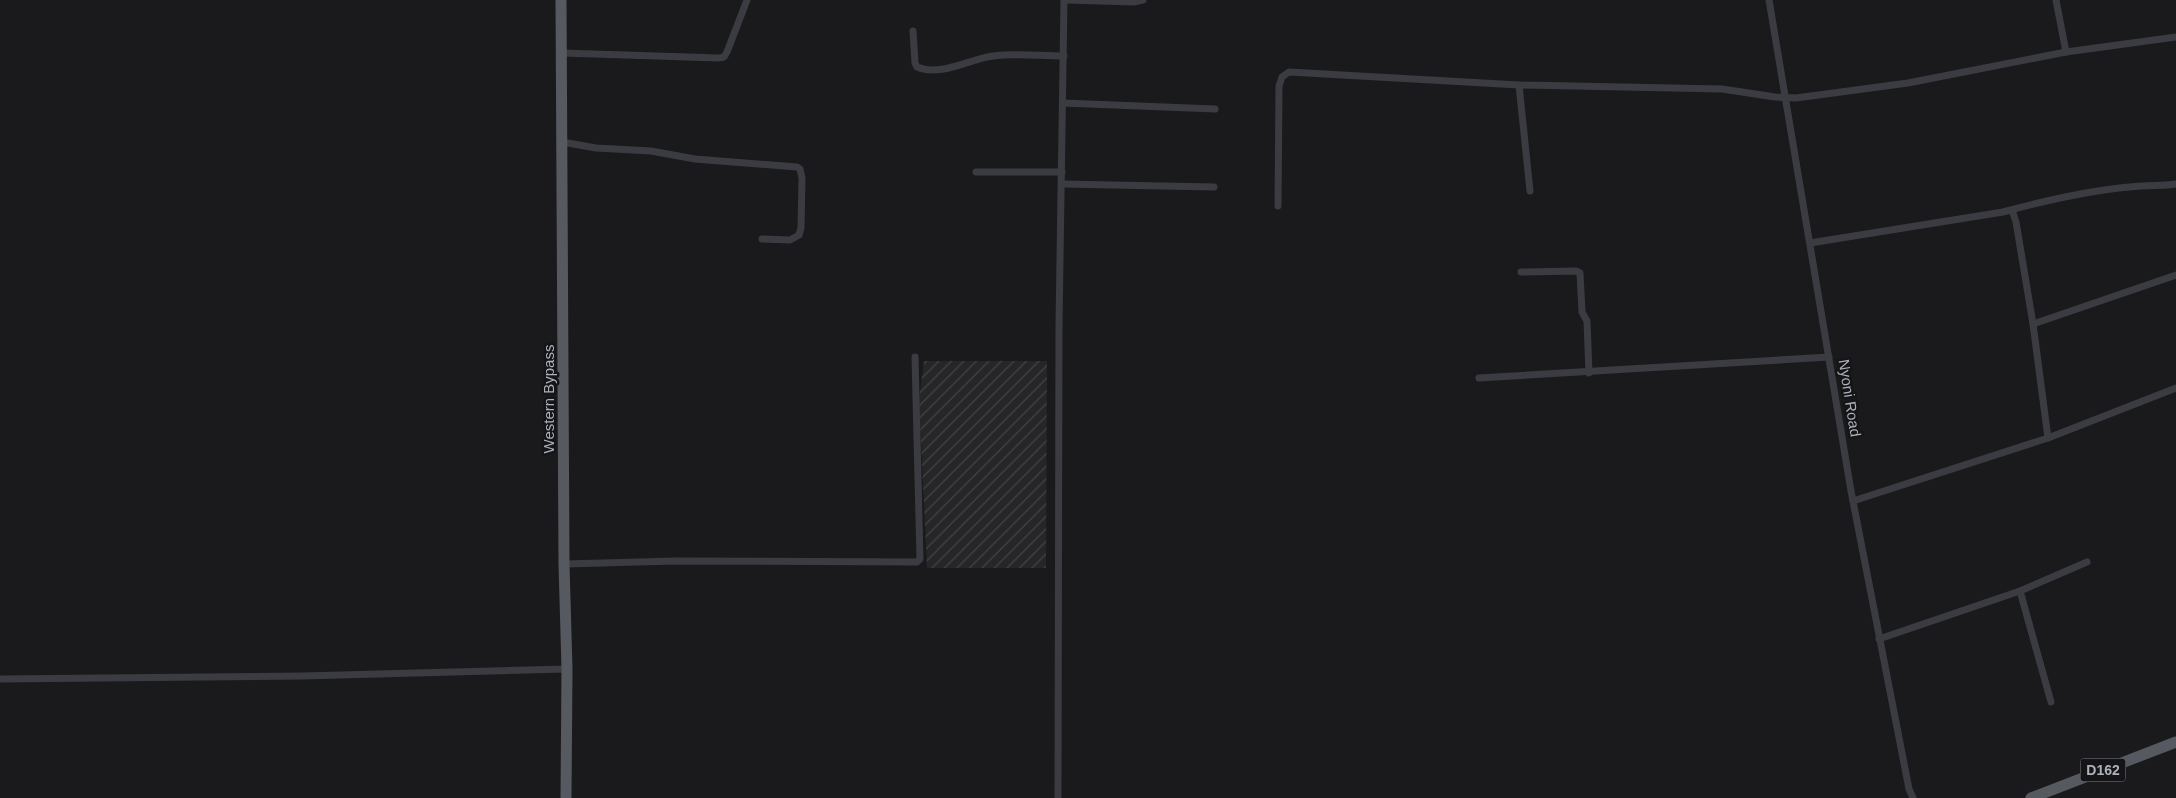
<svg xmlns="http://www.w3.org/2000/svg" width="2176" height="798" viewBox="0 0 2176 798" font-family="Arial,sans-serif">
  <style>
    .industrial { fill: url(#industrial-furrows) }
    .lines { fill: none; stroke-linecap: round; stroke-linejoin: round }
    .minor { stroke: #3b3c41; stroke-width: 7 }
    .primary { stroke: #575961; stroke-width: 11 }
    .labels { text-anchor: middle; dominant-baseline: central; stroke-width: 5; stroke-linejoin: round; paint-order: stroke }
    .shield { fill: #151517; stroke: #7f828a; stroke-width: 1 }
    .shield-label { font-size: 14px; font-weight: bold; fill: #acb1bc }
    .street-label { font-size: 15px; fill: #acb1bc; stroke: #151517 }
  </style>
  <defs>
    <pattern id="industrial-furrows" width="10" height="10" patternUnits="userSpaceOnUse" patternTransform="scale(1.25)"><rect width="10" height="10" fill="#262629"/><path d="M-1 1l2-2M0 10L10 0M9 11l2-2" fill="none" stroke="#434346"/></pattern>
  </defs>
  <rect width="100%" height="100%" fill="#1a1a1c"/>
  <path class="industrial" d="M924,361H1047L1046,568H927L919,400Z"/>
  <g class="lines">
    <g class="minor">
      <path d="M1066,0L1134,2L1143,0"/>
      <path d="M1769,0L1851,491L1909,789L1913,798"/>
      <path d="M2056,0L2066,52"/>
      <path d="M913,31L915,63L917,67C941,77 969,59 993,56C1016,53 1040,56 1064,56"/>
      <path d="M562,53L719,58L724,57L727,52L747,0"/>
      <path d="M1519,85L1530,191"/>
      <path d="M1063,103L1215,109"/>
      <path d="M562,142L596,148L651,151L695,159L797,167L800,169L802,178L801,228L799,235L790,240L762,239"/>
      <path d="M976,172H1062"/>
      <path d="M1062,184L1214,187"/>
      <path d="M1278,206L1279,86L1282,77L1289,72L1519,85L1722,89L1775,97L1796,98L1908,83L2066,52L2176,37"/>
      <path d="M2012,210L2016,222L2033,324L2048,438"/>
      <path d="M1810,243L2003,212C2047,200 2095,189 2141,186C2153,185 2164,186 2176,184"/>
      <path d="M1521,272L1576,271L1580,273L1582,312L1587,321L1589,373"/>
      <path d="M2033,324L2176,275"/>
      <path d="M1479,378L1829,357"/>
      <path d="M1853,501L2048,438L2176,388"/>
      <path d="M564,564L675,561L917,562L920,559L915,357"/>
      <path d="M2020,591L2051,702"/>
      <path d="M1879,639L2020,591L2087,562"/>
      <path d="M0,679L303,676L567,669"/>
      <path d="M1058,798L1059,324L1064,0"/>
    </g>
    <g class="primary">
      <path d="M561,0L564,564L567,669L566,798"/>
      <path d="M2031,798L2176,742"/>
    </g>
  </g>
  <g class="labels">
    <rect class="shield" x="2080.5" y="758.5" width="45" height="23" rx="4"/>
    <g class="shield-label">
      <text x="2103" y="770">D162</text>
    </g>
    <g class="street-label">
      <text transform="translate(1850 398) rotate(81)">Nyoni Road</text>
      <text transform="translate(548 399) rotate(-90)">Western Bypass</text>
    </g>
  </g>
</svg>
